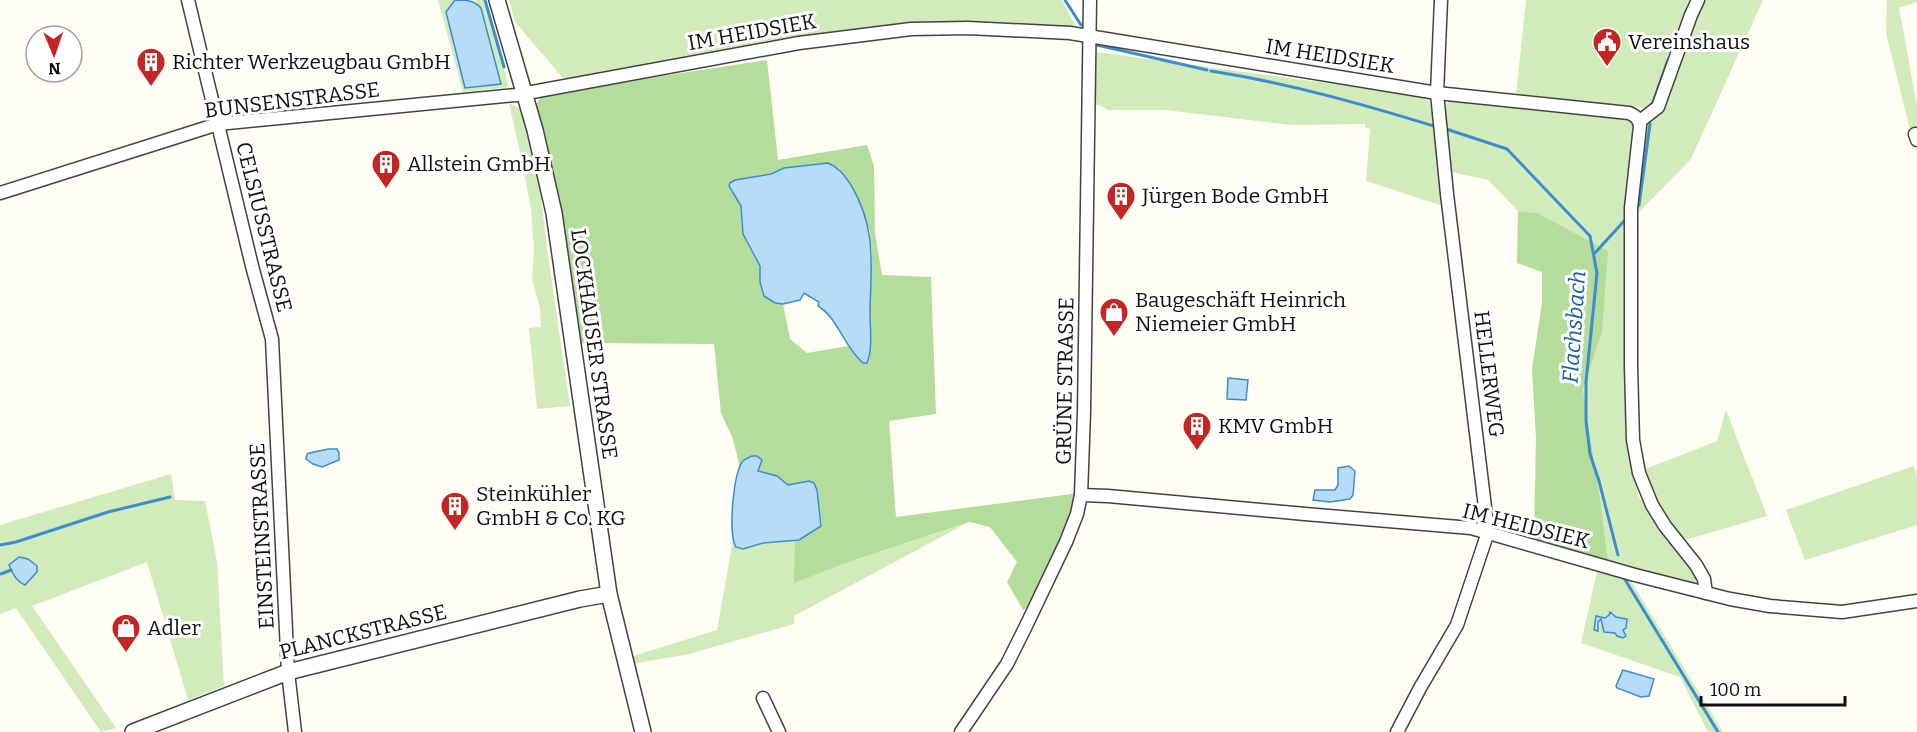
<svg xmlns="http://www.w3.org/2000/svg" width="1917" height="732" viewBox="0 0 1917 732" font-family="Bitter,serif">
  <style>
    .green { fill: #d1ebbb }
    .forest { fill: #b4dc9a; fill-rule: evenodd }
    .water { fill: #b7dcf7; stroke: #3c8dd0; stroke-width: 1.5 }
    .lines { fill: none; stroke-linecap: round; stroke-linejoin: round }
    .stream { stroke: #3c8dd0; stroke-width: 3 }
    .minor-casing { stroke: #434343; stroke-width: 15 }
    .tertiary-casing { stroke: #434343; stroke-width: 18 }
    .minor { stroke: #fff; stroke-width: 12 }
    .tertiary { stroke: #fff; stroke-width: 15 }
    .labels { text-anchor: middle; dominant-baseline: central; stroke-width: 6; stroke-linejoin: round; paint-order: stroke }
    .street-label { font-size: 21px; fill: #101010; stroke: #fff }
    .poi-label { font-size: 21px; fill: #101010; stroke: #fff; text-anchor: start }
    .water-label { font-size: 22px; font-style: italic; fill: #155fa6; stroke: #fff }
  </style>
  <rect width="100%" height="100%" fill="#fffdf4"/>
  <g class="green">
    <path d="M438,0H455L446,12L465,88L477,2L471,0H484L509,87L463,92Z"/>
    <path d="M509,0H1062L1076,27L910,23L838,32L564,79L515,22Z"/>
    <path d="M1526,0H1689L1649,108L1516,96Z"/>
    <path d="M1705,0H1763L1691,159L1636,215L1646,128L1661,108L1689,33Z"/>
    <path d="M1887,0H1917V2L1899,8L1917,106V131L1911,134L1886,33Z"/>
    <path d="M1096,52L1423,96L1432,105L1443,206L1366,181L1370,129L1365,128V124L1290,125L1165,110H1108L1099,105H1092Z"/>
    <path d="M1450,100L1630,118L1638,135L1628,207L1627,442L1639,497L1694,573L1698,586L1608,562L1601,504L1583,388L1602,331L1537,213L1518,211L1488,180L1452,172L1444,107Z"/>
    <path d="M509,103L523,110L540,188L547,249L570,406L537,409L529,328L541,327L540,308L532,280L534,249L531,210L523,166Z"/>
    <path d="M1726,410L1767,516L1682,541L1648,490L1643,470L1717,441Z"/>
    <path d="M1914,466L1917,476V525L1805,560L1786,510Z"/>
    <path d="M171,474L175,500L205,501L217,562L224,686L188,700L147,562L32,606L116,728L101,732L16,608L0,614V525Z"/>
    <path d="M969,522L794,616V624L689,654L632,664L630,657L717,630L733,540L736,547L739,549L763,543L795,541V582L843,564Z"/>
    <path d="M1597,572L1631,581L1723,732H1708L1680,677L1581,643Z"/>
  </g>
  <g class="forest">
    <path d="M767,60L778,160L867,145L874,166L875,233L882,275L931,277L936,414L889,421L896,517L1079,493L1074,513L1031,605L1023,610L1007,582L1017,562L990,527L969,522L843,564L794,583L795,541L817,528L822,523L816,490L809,481L788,485L777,476L759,472L758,468L744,460L740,468L733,439L721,413L714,344L579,343L535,106L543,94ZM828,163L839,168L854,191L870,231L872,253L863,363L848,346L807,353L790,339L783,304L775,303L764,296L760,282V266L747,244L741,221V206L731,191L735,180L760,177L784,168Z"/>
    <path d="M1518,211L1537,213L1608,251L1602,332L1583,389L1601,504L1608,562L1534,539L1536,438L1532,369L1542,303V272L1517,263Z"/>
  </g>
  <g class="water">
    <path d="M455,0C466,0 474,0 481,8L501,84L465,88L446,12Z"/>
    <path d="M828,163C840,168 844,175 851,185C877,229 871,264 870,312C870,327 873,349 867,363H863C844,347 838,318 818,306L819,302L804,293L800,300L783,304L775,303L764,296L760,282V266L743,234L741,206L729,186L730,183L735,180L771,174L784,168Z"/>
    <path d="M1228,378L1248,380L1246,400L1227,399Z"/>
    <path d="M328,449H337L339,453V460L322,467L313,464L306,459L307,454C310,452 322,451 328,449Z"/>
    <path d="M752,456H757L762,460L758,471L777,476L788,485L809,481L814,483L817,490L821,526L799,540L763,543L743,549L736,547C728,535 733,473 743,461C745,459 750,457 752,456Z"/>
    <path d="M1349,466L1355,471L1353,495L1350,499L1330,502L1313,500L1315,490H1335L1338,485V468Z"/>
    <path d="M19,557L28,559L37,566V572L25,585C17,582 12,573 9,565Z"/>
    <path d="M1610,612L1616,617L1627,619L1626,628L1623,630L1626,636L1623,638L1617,636L1615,633L1604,632L1601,619L1598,622V631L1594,630L1596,616L1605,618L1609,615Z"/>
    <path d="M1623,670L1654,679L1649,696L1641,697L1617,688L1616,686Z"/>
  </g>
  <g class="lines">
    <g class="stream">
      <path d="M485,0L504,67"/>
      <path d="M1065,0L1081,25"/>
      <path d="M1097,45L1207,70"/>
      <path d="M1211,71C1288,83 1362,104 1437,127"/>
      <path d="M1652,105L1668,60"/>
      <path d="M1443,128L1507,149L1590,236L1597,273L1586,382V421L1590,454L1599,481L1618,555"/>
      <path d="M1636,208L1639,205L1650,124"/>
      <path d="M1594,254L1625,220"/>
      <path d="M0,545L16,542L108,512L170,497"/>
      <path d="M1,574L11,570"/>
      <path d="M1624,578L1718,732"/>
    </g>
    <g class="minor-casing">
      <g id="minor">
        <path d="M188,0L252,266L272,339L288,672L295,732"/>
        <path d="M1640,121L1658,107L1691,15L1698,0"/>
        <path d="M1915,134L1917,140"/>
        <path d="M0,193L218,124L516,95L799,43L911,29L968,28L1070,33L1437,93L1629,113C1636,116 1639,119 1640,126L1631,208V366L1633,440L1639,473L1652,505L1665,526L1696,565L1704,579L1706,593"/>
        <path d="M1081,495L1108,496L1305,514L1471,528L1635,575L1730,599L1770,606L1842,612L1917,601"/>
        <path d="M763,698L779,732"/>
        <path d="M961,732L1007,664L1026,626L1066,542L1077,514L1081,495L1084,412L1090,0"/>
        <path d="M1397,732L1420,688L1457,625L1488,532L1447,194L1437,93L1441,0"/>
      </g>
    </g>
    <g class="tertiary-casing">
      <g id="tertiary">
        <path d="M497,0L535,130L554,213L609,594L643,732"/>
        <path d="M133,732L288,672L580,599L609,594"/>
      </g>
    </g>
    <use href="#minor" class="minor"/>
    <use href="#tertiary" class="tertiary"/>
  </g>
  <defs>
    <g id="civic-pin" transform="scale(1.5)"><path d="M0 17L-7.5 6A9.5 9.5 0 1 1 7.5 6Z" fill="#c42624" stroke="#fff"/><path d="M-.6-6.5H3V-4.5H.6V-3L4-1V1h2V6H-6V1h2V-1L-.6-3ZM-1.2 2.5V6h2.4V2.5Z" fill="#fff"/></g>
    <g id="building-pin" transform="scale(1.5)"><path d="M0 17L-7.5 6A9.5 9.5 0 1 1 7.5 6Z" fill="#c42624" stroke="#fff"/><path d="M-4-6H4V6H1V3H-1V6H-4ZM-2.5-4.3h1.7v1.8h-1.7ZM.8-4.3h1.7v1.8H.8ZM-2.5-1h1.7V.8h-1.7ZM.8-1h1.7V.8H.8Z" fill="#fff"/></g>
    <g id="shop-pin" transform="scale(1.5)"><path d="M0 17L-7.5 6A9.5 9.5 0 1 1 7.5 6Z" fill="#c42624" stroke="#fff"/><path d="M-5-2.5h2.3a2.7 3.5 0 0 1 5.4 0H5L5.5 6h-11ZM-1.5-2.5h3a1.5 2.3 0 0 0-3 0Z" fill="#fff"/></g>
  </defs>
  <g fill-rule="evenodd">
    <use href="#civic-pin" x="1607" y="42"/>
    <use href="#building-pin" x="151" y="62"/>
    <use href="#building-pin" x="386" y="164"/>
    <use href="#building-pin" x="1121" y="196"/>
    <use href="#shop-pin" x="1114" y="312"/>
    <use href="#building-pin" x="1197" y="426"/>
    <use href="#building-pin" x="455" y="506"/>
    <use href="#shop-pin" x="126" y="628"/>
  </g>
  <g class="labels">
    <g class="street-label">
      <text transform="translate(752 32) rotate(-10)">IM HEIDSIEK</text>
      <text transform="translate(1330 56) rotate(9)">IM HEIDSIEK</text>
      <text transform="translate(292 100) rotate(-7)">BUNSENSTRASSE</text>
      <text transform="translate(264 227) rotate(76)">CELSIUSSTRASSE</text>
      <text transform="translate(594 344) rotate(82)">LOCKHAUSER STRASSE</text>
      <text transform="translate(1489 374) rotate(83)">HELLERWEG</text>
      <text transform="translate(1065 381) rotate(-89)">GRÜNE STRASSE</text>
      <text transform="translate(1526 526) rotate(14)">IM HEIDSIEK</text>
      <text transform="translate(262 536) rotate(-93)">EINSTEINSTRASSE</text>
      <text transform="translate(363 632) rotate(-14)">PLANCKSTRASSE</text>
    </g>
    <g class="poi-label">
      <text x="1628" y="42">Vereinshaus</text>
      <text x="172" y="62">Richter Werkzeugbau GmbH</text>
      <text x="407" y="164">Allstein GmbH</text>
      <text x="1142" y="196">Jürgen Bode GmbH</text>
      <text x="1135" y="300">Baugeschäft Heinrich<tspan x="1135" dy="24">Niemeier GmbH</tspan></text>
      <text x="1218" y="426">KMV GmbH</text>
      <text x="476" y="494">Steinkühler<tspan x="476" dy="24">GmbH &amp; Co. KG</tspan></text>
      <text x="147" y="628">Adler</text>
    </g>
    <g class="water-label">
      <text transform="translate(1574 327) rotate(-86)">Flachsbach</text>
    </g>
  </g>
  <g transform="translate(54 54) rotate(178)"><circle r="28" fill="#ffffff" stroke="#9f9f9f" stroke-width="1.5"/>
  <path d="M0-4.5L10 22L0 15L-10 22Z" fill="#c42624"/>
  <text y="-9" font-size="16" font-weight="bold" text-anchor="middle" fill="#101010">N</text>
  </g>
  <path d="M1701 696v9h144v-9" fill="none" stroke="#101010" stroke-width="3"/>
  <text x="1710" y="696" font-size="18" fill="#101010" stroke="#ffffff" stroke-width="4.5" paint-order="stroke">100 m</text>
</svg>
